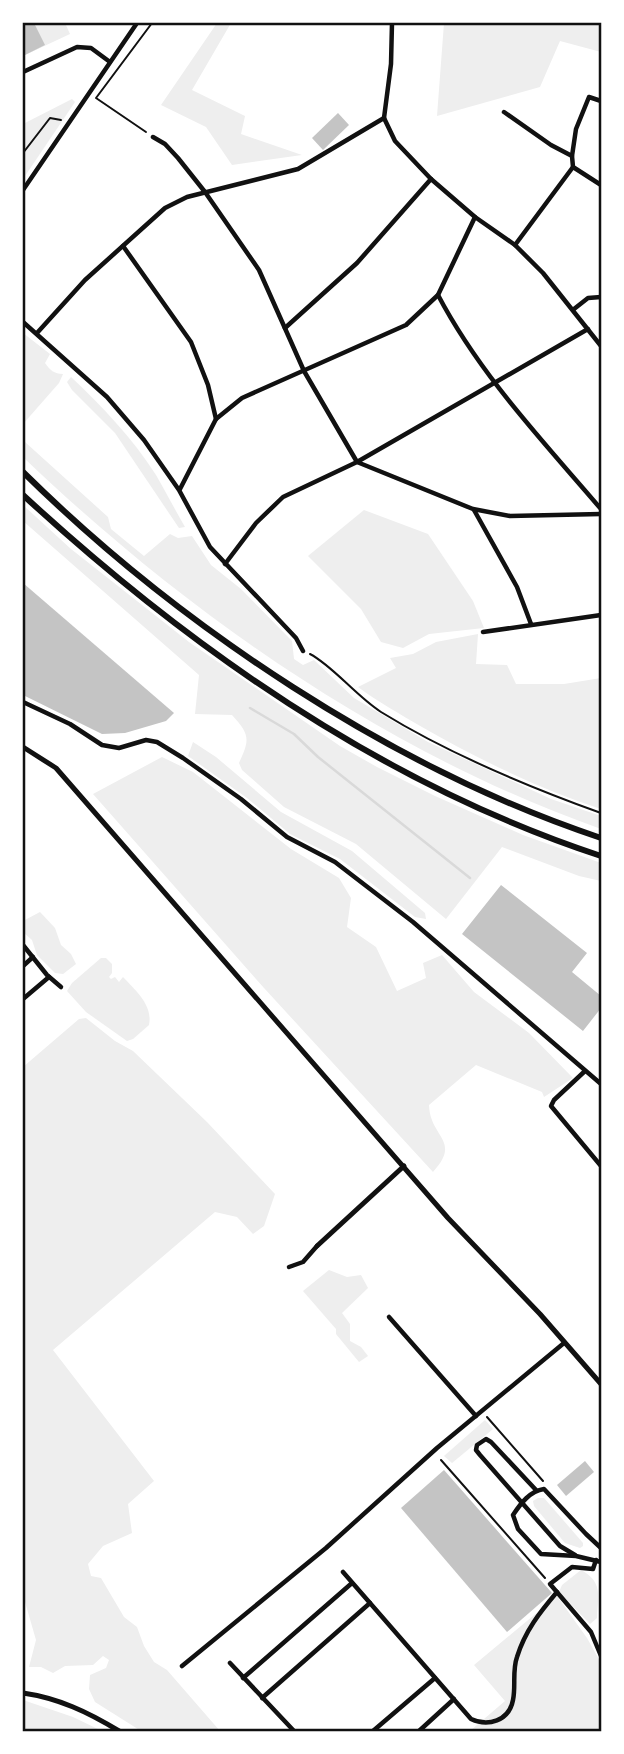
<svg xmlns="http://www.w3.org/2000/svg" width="624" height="1754" viewBox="0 0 624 1754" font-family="'Roboto Condensed',sans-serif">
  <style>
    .green { fill: #eee }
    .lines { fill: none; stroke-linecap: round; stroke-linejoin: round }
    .stream { stroke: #d9d9d9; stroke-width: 2.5 }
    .building { fill: #c4c4c4 }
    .path { stroke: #111; stroke-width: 2 }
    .minor { stroke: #111; stroke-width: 4.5 }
    .tertiary { stroke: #111; stroke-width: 5 }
    .secondary { stroke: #111; stroke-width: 6 }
    .neatline { fill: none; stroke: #111; stroke-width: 2.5 }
  </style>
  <rect width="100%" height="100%" fill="#fff"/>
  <g class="green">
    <path d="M23,23H65L70,34L23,56Z"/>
    <path d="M217,23H231L192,90L245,116L241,134L302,155L232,165L206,127L161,105Z"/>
    <path d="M444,23H601V52L560,41L540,87L437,116Z"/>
    <path d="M72,99L75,102L23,179V124Z"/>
    <path d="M23,333L50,354L45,363C50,370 54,374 63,374L59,383L23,424Z"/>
    <path d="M71,377C102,406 133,439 156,475C166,492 175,510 185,527L179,528L115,433L72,390L67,382Z"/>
    <path d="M23,435L25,442L108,517L111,529L144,556L170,534L178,538L192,536L211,565L241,589L292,641L294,659L303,665L314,660L354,698L428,742L551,799L601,816V829C386,753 187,614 23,457Z"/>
    <path d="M23,505L71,549L189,642L340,746L377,767L435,796L523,835L601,863V881L579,876L502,847L446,919L356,844L284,807L242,770L239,763C250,739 250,735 232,715L195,714L199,675L23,521Z"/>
    <path d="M364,510L428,534L473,601L484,628L429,634L403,648L381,642L361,609L308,556Z"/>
    <path d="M478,634L476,664L507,665L516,684H564L601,678V809C537,788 480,760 422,727C400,714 378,702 358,687L396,668L390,658L413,654L436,642Z"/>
    <path d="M193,742L216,757L281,812L352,851L425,913L426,919L415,917L340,859L290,834L247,798L188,756Z"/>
    <path d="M162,757L193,772L291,849L339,878L351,898L347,927L376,947L397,991L426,978L423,963L442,955L474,992L529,1033L573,1078L544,1097L542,1092L476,1065L429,1105C430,1138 462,1140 433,1172L264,988L93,794Z"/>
    <path d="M40,912L55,928L61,945L71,954L76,964L63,974L55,973L37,955L32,940L23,932V921Z"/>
    <path d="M101,958H106L112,964V973L109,977L111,979L115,977L119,982L123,977C136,991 153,1005 149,1025L133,1039L127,1041L86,1012L67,991L72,983Z"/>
    <path d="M86,1018L115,1041L133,1051L207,1122L275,1194L264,1226L253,1234L237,1217L215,1212L53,1350L154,1481L128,1504L132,1533L103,1546L88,1564L91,1576L101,1578L124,1617L137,1627L144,1646L154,1662L167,1670L220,1731H141L95,1702L89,1689L90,1675L106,1668L109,1660L103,1656L93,1665L65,1666L53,1673L41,1667H29L36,1640L23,1595V1067L79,1019Z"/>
    <path d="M329,1270L347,1277L361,1275L368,1288L342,1313L350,1324V1341L361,1347L368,1356L359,1362L336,1334V1329L303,1291Z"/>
    <path d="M485,1420L493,1429L452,1463L444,1456Z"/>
    <path d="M538,1498H544L583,1543V1546L580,1548L565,1543L534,1506L533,1501Z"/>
    <path d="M581,1570C603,1582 598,1595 597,1618L590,1624L559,1592L562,1585Z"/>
    <path d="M557,1596L587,1638L601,1663V1731H470L505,1701L474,1665Z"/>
    <path d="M23,1700L73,1717L102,1731H23Z"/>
  </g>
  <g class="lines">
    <path class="stream" d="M250,708L294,734L318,757L470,878"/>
  </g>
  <g class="building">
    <path d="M29,23H34L45,45L23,56V26Z"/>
    <path d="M338,113L349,125L323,150L312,138Z"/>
    <path d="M23,583L174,713L166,721L125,733L102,734L23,695Z"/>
    <path d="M501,885L587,953L572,972L601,996V1008L583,1031L462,934Z"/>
    <path d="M585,1461L594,1472L566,1496L557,1485Z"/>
    <path d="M444,1470L552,1593L507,1632L401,1508Z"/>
  </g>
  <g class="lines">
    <g class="path">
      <path d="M146,132L96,98L152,23"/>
      <path d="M23,153L50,118L61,120"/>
      <path d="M310,654C333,666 356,696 381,712C449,754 526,786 601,813"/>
      <path d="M487,1417L543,1481"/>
      <path d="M441,1460L545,1578"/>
    </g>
    <g class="minor">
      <path d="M392,23L391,64L384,118L395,141L431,179L475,217L515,245L543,273L601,346"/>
      <path d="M23,72L77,47L91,48L110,62"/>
      <path d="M504,112L551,145L572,156L573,167L601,185"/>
      <path d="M153,137L165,144L178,158L205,192L259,270L304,371L357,462L473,509L510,516L601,514"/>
      <path d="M572,156L576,129L589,97L601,101"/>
      <path d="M23,190L137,23"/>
      <path d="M515,245L573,167"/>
      <path d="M123,246L191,342L208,385L216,419"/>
      <path d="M438,295C480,375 543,441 601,509"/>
      <path d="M574,309L588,298L601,297"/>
      <path d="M23,322L107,397L144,440L179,490L210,547L296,638L303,651"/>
      <path d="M285,328L357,263L431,179"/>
      <path d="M37,333L85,280L165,208L187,197L298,169L384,118"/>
      <path d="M180,489L216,419L242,398L406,325L438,295L475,217"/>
      <path d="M474,510L517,587L531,624"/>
      <path d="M225,564L256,523L283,497L357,462L588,329"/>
      <path d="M483,632L601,615"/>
      <path d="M23,702L70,724L102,745L119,748L146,740L157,742L183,758L241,799L287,837L335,862L413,922L601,1084"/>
      <path d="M23,945L47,975L61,987"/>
      <path d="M23,966L33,957"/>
      <path d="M23,999L49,977"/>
      <path d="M585,1071L554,1100L551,1106L601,1166"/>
      <path d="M289,1267L303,1262L317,1246"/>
      <path d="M389,1317L476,1416"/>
      <path d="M536,1490L491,1442L486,1439L477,1445L476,1450L480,1455L560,1546L575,1555"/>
      <path d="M601,1548L586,1534L544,1489C530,1491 521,1503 513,1515L518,1529L541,1554L576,1556L601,1562"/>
      <path d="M596,1560L593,1569L572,1567L550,1584L591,1632L601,1656"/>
      <path d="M343,1572L471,1719C488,1727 509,1721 513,1700C516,1686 512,1671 517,1657C525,1631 540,1612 557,1592"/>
      <path d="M230,1663L294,1731"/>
      <path d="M182,1666L326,1548L437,1448L564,1343"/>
      <path d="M243,1678L352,1583"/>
      <path d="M262,1698L370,1603"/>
      <path d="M373,1731L435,1678"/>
      <path d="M419,1731L454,1699"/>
    </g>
    <g class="tertiary">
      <path d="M23,747L56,768L448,1218L540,1314L601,1384"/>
      <path d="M317,1246L404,1166"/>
      <path d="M23,1693C58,1698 88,1712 119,1731"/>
    </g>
    <g class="secondary">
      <path d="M23,472C179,626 393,769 601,838"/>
      <path d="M23,495C189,648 385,785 601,856"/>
    </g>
  </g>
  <rect width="624" height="1754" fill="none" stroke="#ffffff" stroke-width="49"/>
  <rect x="24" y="24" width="576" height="1706" class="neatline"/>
</svg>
